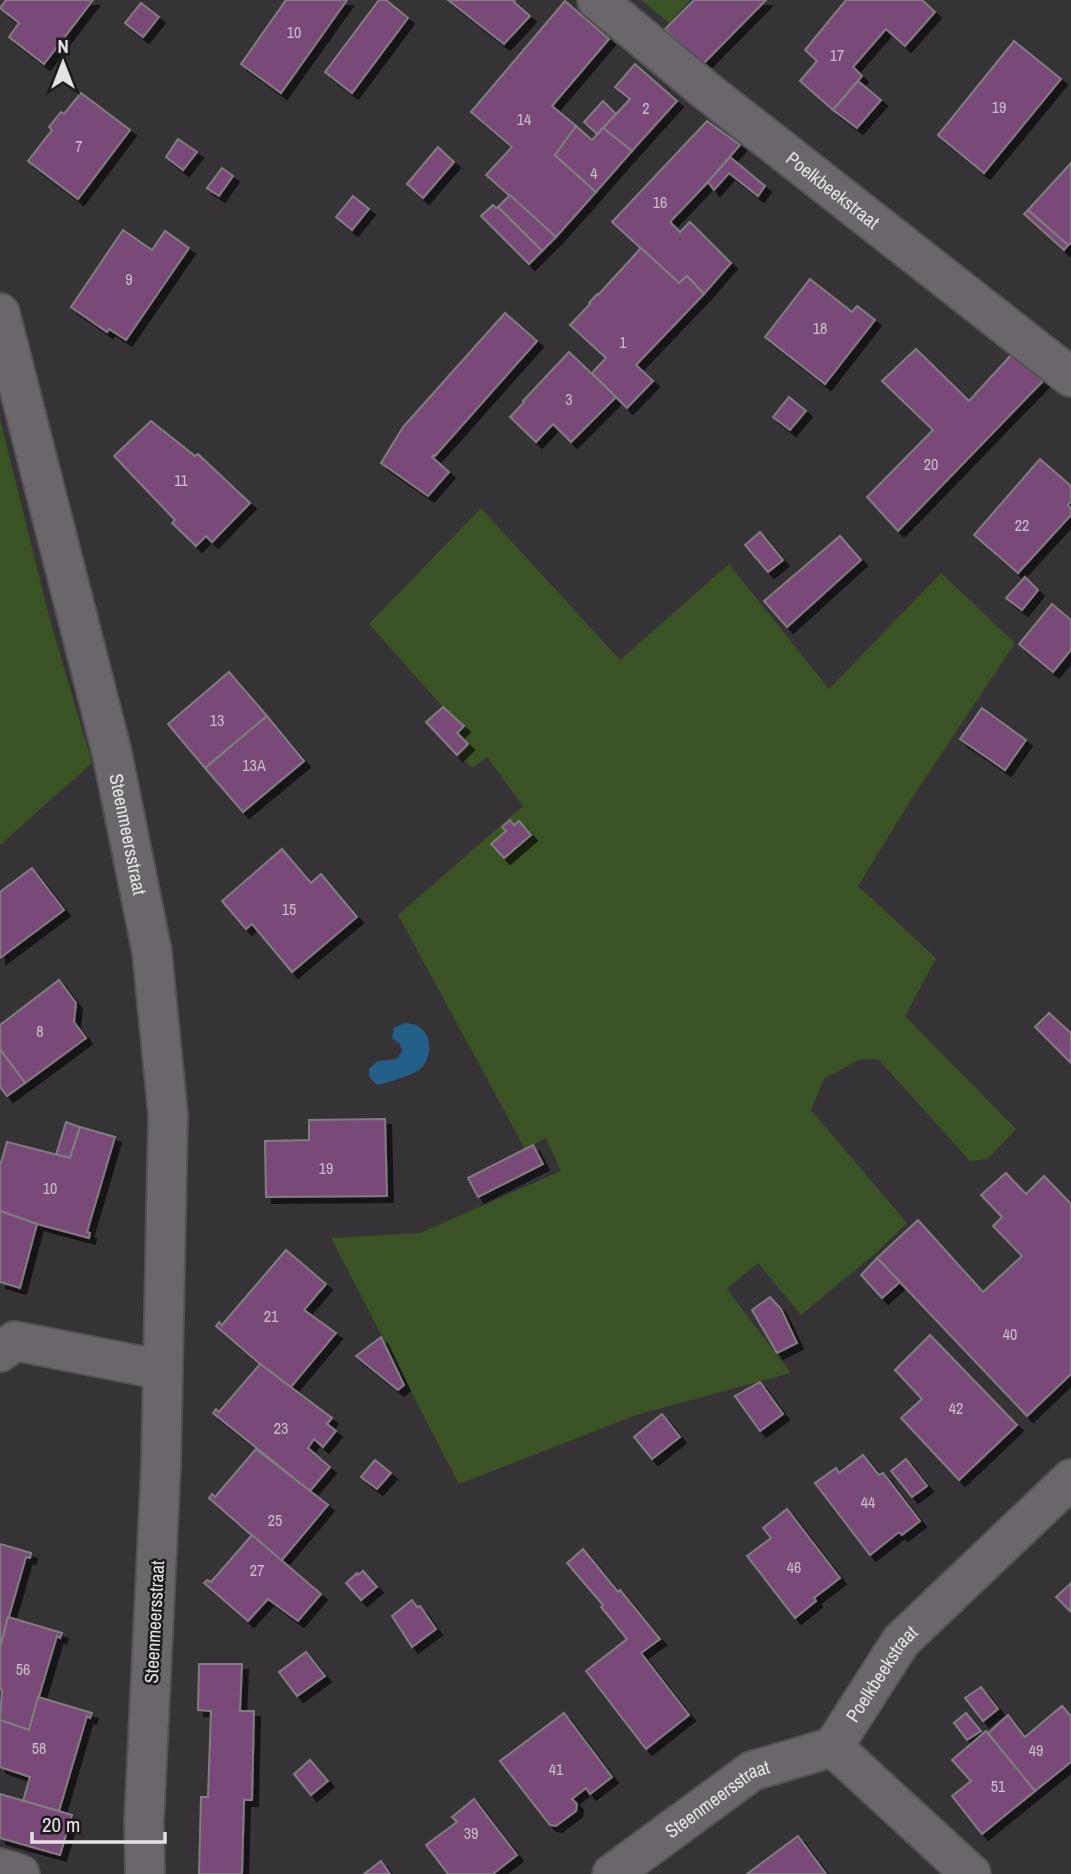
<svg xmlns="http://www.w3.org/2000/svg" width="1071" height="1874" viewBox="0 0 1071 1874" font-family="'Archivo Narrow',sans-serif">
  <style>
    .green { fill: #3b5225 }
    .water { fill: #235f88 }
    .building { fill: #794a77; stroke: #817c80; stroke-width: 2; filter: url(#shadow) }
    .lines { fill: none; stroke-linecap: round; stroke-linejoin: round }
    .minor-casing { stroke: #555256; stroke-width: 42 }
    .minor { stroke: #6a666b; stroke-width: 38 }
    .labels { text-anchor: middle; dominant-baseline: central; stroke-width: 5; stroke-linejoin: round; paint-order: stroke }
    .number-label { font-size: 16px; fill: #c9bcca }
    .street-label { font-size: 19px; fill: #e4e2e5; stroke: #1d1b1d }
  </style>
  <defs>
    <filter id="shadow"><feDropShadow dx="6" dy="6" stdDeviation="0" flood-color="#0009"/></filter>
  </defs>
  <rect width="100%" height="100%" fill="#363337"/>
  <g class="green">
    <path d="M641,0H690L669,23Z"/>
    <path d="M0,419L50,620L92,763L0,845Z"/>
    <path d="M481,508L620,660L729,564L829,689L941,573L1015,643L914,795L858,886L936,958L905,1016L1016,1129L988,1159L970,1161L878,1059L858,1060L824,1079L811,1110L907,1223L877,1252L801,1315L758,1263L727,1289L791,1373L636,1415L459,1484L331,1238L420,1233L561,1171L546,1138L525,1149L398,915L523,806L487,757L473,768L457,755L426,722L442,706L369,624Z"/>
  </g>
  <path class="water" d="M404,1023C407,1023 413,1024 416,1025C433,1033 433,1058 420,1069C413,1075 387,1083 377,1085L369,1076V1069L378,1061L397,1059L402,1051L400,1044L392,1038L394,1028Z"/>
  <g class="building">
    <path d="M6,0H93L44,64L9,37L19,23L0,8Z"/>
    <path d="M286,0H347L281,93L241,64Z"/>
    <path d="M379,0H386L408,18L352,93L325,72Z"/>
    <path d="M448,0H515L514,2L530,16L504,44Z"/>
    <path d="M694,0H766L702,65L665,29Z"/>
    <path d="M846,0H922L935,12L905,46L886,29L853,67L862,76L833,110L800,81L817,61L805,50Z"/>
    <path d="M565,1L609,39L552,106L576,126L555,155L596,192L556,237L486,175L512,147L471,112Z"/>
    <path d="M141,3L159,17L143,37L125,23Z"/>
    <path d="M1014,41L1061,79L984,173L938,135Z"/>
    <path d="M635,64L677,101L632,151L603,128L630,99L615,87Z"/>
    <path d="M858,81L881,100L857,128L833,110Z"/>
    <path d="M81,93L130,130L78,199L28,161L52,130L49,127L61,112L64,114Z"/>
    <path d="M603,101L616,114L597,134L584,122Z"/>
    <path d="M707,121L740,145L708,182L670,222L680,232L690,222L731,263L704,294L687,276L679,283L612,222Z"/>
    <path d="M576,126L592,140L603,128L632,151L596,192L555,155Z"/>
    <path d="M178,139L197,152L183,170L166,157Z"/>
    <path d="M438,147L454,162L423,198L407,184Z"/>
    <path d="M730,157L765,186L758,196L729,173L714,190L708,182Z"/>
    <path d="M1071,163V243L1068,245L1028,210Z"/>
    <path d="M222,168L233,176L219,196L207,188Z"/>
    <path d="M510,195L556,237L542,251L498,207Z"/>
    <path d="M353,196L369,209L352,230L336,217Z"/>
    <path d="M493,205L496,208L498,207L542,251L529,264L481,216Z"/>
    <path d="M1028,210L1068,245L1064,250L1024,214Z"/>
    <path d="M123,230L152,250L165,231L189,248L126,340L109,329L107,332L71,307Z"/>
    <path d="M641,248L679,283L687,276L704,294L636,365L653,381L627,408L592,373L606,358L570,325L590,304L589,303L597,294L598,295Z"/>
    <path d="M810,279L852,312L857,306L875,320L825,384L765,337Z"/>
    <path d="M505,313L537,341L435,456L434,455L432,457L449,472L428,496L381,463L403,427Z"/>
    <path d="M916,349L969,401L1013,353L1043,381L898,531L867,497L933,430L882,381Z"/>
    <path d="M569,352L616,397L571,442L553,424L536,442L510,417L524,402L523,401Z"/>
    <path d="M789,397L806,411L790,430L773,417Z"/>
    <path d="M151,421L195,456L198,454L250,503L212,542L206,536L196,546L172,523L175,520L114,456Z"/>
    <path d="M1040,459L1071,486V501L1068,505L1071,509V515L1018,573L974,535Z"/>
    <path d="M760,532L783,560L768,572L745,545Z"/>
    <path d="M840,536L861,560L787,627L764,601Z"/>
    <path d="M1025,577L1038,590L1022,610L1006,598Z"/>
    <path d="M1052,604L1071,620V650L1053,672L1019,644Z"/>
    <path d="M229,672L267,716L205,768L168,724Z"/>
    <path d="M443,707L464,726L457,733L468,744L457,755L426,722Z"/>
    <path d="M982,708L1026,740L1005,770L960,739Z"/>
    <path d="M267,716L304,761L243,812L205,768Z"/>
    <path d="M510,820L514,825L519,821L531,835L504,858L491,844L506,831L502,827Z"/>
    <path d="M282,849L311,883L321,874L357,917L292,972L252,924L246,929L222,901Z"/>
    <path d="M32,868L64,910L0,958V892Z"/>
    <path d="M59,980L76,1003L74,1022L86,1038L25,1083L0,1049V1025Z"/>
    <path d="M1049,1013L1071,1033V1063L1035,1027Z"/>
    <path d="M0,1049L25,1083L7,1096L0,1087Z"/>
    <path d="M385,1119L387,1196L266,1197L265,1141L309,1140V1120Z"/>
    <path d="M66,1122L80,1127L70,1158L56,1155Z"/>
    <path d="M80,1127L115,1137L87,1232L90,1233L89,1238L37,1224L0,1211V1166L7,1142L70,1158Z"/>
    <path d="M533,1145L543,1164L478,1197L468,1178Z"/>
    <path d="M1006,1173L1026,1194L1044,1176L1071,1204V1374L1027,1416L877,1258L918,1220L983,1292L1022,1256L993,1226L1002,1217L981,1195Z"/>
    <path d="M0,1211L37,1224L20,1288L0,1282Z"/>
    <path d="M286,1250L326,1284L304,1310L336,1333L291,1387L260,1364L216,1326L219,1322L222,1325Z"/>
    <path d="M877,1258L900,1282L882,1298L861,1275Z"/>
    <path d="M770,1297L781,1309L797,1343L777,1353L752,1310Z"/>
    <path d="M930,1335L1017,1425L959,1480L901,1418L922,1399L895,1370Z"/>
    <path d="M381,1337L404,1385L398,1390L356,1356Z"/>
    <path d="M260,1364L332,1418L327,1424L336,1431L323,1447L314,1439L308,1448L330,1467L310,1491L213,1413L216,1409L219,1412Z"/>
    <path d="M760,1382L783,1414L760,1431L735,1396Z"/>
    <path d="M662,1414L680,1437L652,1459L634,1437Z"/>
    <path d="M256,1449L328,1505L281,1561L209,1498L212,1494L215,1497Z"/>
    <path d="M863,1455L879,1475L883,1473L920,1521L902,1535L899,1532L870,1555L815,1483L836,1468L839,1473Z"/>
    <path d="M906,1459L927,1486L912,1497L891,1471Z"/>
    <path d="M375,1460L391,1473L377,1489L361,1477Z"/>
    <path d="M787,1509L840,1578L814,1598L816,1601L795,1618L747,1556L771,1538L763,1528Z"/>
    <path d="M252,1535L321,1594L298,1621L268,1599L248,1621L204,1583L207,1580L211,1582Z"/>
    <path d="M0,1544L31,1553L30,1558L26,1557L0,1648Z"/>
    <path d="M583,1549L618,1592L620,1590L660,1639L641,1653L689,1715L646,1749L586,1671L627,1639L601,1607L603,1605L567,1563Z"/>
    <path d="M363,1571L377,1587L361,1600L346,1583L357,1573L358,1575Z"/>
    <path d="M1071,1583V1612L1056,1597Z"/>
    <path d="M412,1600L417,1607L420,1606L436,1629L412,1647L392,1616Z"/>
    <path d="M8,1617L62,1633L60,1638L57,1636L29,1730L0,1720L2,1690L0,1689V1648Z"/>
    <path d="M306,1652L325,1676L297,1696L279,1672Z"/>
    <path d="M199,1664H242L240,1711H254L252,1800H244L242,1874H199L201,1797H208L211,1711L198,1710Z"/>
    <path d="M981,1687L998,1709L983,1721L965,1698Z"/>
    <path d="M38,1697L92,1713L90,1718L87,1716L59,1811L23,1801L30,1777L0,1767V1720L29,1730Z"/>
    <path d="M1062,1706L1071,1716V1762L1035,1791L987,1734L1008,1715L1025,1737Z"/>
    <path d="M564,1713L612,1777L590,1794L586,1788L572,1799L577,1804L576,1811L556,1826L550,1825L500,1761Z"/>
    <path d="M966,1713L981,1731L967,1740L954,1723Z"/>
    <path d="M986,1731L1035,1791L982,1834L952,1796L971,1781L952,1760Z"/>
    <path d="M310,1760L328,1781L311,1795L294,1774Z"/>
    <path d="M0,1794L72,1815L60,1855L0,1838Z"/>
    <path d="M474,1799L517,1855L493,1874H448L426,1845L457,1822L452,1817Z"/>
    <path d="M798,1836L826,1874H747Z"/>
    <path d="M381,1861L390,1874H364Z"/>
  </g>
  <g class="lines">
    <g class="minor-casing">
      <g id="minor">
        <path id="s1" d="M597,0L704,89L1071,377"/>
        <path id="s2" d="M0,313L112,753L152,952L168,1115L161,1465L144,1822L145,1874"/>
        <path d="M0,1352L15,1341L163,1370"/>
        <path id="s3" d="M833,1747L901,1641L1071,1479"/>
        <path d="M833,1747L971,1874"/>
        <path d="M0,1868L20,1874"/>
        <path id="s4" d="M612,1874L752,1771L833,1747"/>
      </g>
    </g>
    <use href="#minor" class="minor"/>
  </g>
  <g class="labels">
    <g class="number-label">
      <text x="294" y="32">10</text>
      <text x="837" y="55">17</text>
      <text x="999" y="107">19</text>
      <text x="646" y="108">2</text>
      <text x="524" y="119">14</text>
      <text x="79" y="146">7</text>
      <text x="594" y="173">4</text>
      <text x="660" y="202">16</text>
      <text x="129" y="279">9</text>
      <text x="820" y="328">18</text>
      <text x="623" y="342">1</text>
      <text x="569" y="399">3</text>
      <text x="931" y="464">20</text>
      <text x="181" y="480">11</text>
      <text x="1022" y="525">22</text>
      <text x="217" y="720">13</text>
      <text x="254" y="765">13A</text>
      <text x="289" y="909">15</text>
      <text x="40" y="1031">8</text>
      <text x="326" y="1168">19</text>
      <text x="50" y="1188">10</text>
      <text x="271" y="1316">21</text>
      <text x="1010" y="1334">40</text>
      <text x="956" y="1408">42</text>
      <text x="281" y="1428">23</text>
      <text x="868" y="1502">44</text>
      <text x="275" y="1520">25</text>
      <text x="794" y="1567">46</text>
      <text x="257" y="1570">27</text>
      <text x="23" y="1669">56</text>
      <text x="39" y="1748">58</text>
      <text x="1036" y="1750">49</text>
      <text x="556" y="1769">41</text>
      <text x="998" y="1786">51</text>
      <text x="471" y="1833">39</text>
    </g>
    <g class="street-label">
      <text stroke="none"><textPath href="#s1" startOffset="303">Poelkbeekstraat</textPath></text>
      <text stroke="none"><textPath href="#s2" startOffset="537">Steenmeersstraat</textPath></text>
      <text transform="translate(154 1622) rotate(-87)">Steenmeersstraat</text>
      <text stroke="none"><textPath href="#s3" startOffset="88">Poelkbeekstraat</textPath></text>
      <text stroke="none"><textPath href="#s4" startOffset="130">Steenmeersstraat</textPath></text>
    </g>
  </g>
  <g transform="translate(63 63)" stroke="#1d1b1d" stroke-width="5" paint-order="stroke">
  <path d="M0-5L12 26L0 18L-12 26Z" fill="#e4e2e5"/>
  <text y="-10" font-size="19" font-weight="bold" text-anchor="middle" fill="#e4e2e5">N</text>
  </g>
  <path d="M32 1832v10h133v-10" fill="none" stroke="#e4e2e5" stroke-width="3.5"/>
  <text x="42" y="1832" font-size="21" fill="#e4e2e5" stroke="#1d1b1d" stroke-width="5" paint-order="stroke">20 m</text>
</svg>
